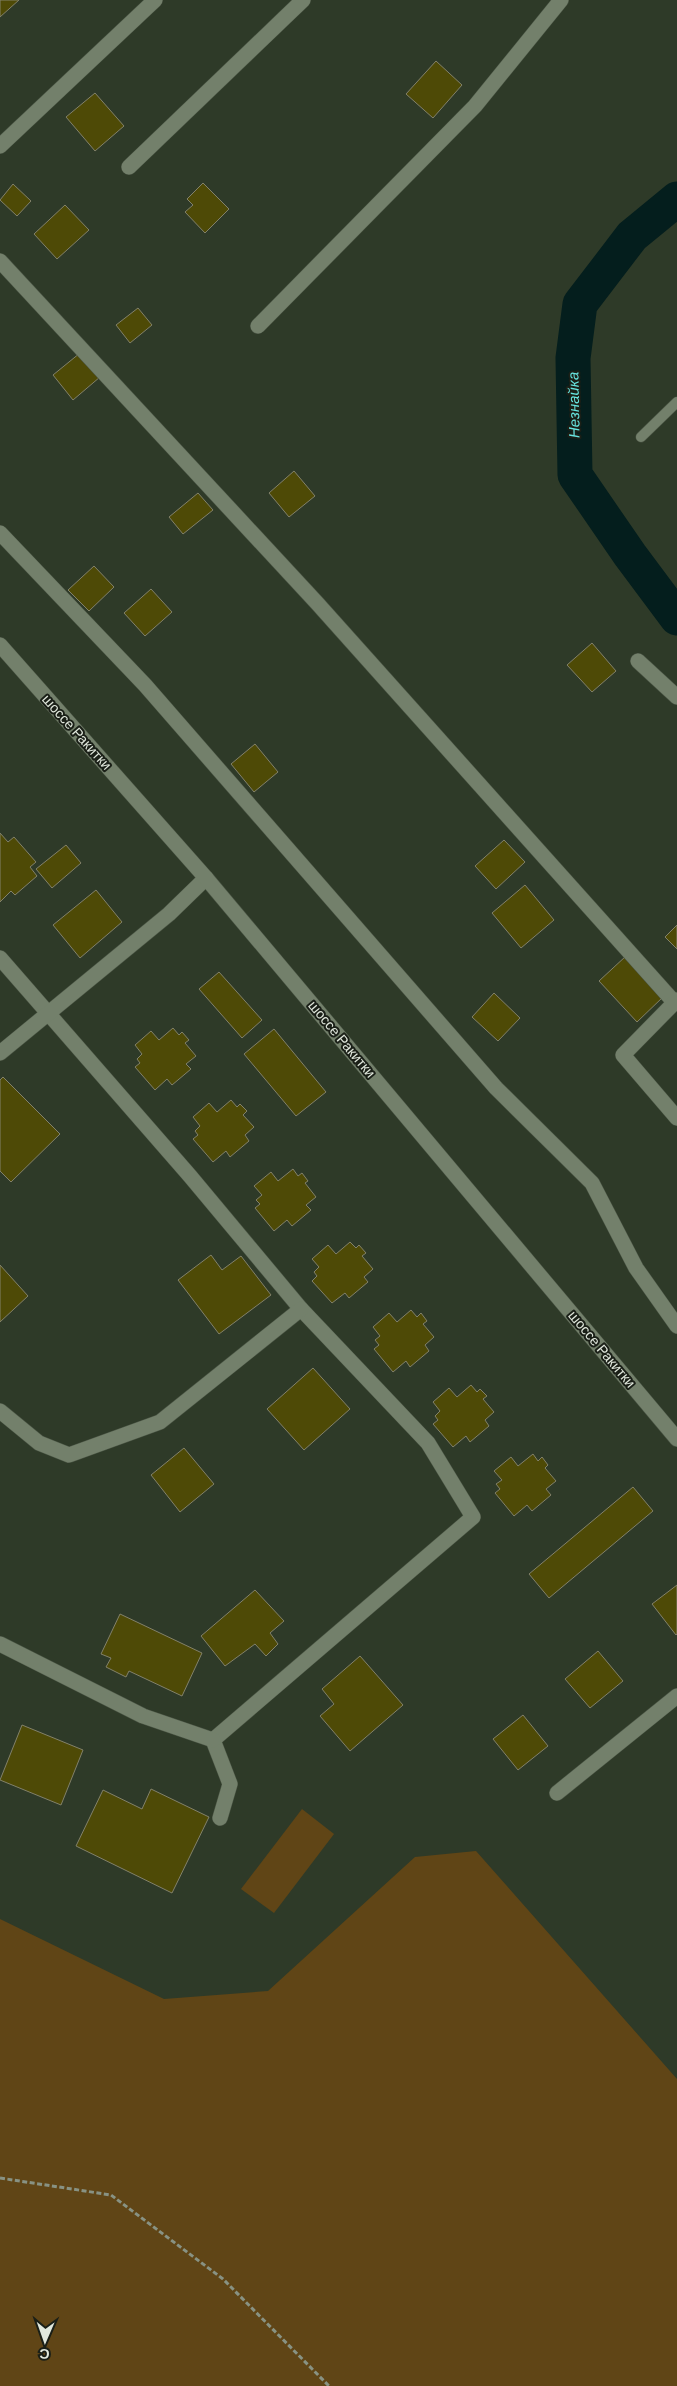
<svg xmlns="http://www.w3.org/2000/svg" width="677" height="2386" viewBox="0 0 677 2386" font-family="'DM Sans',sans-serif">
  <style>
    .green { fill: #604516 }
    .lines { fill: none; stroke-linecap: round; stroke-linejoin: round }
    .river { stroke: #041e1d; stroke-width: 35 }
    .building { fill: #4e4a06; stroke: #82816a }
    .lane-casing { stroke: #4b5545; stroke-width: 11 }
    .street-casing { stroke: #4b5545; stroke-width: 16 }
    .secondary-casing { stroke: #4b5545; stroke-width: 16 }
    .path { stroke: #889283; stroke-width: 3; stroke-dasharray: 5 2.5; stroke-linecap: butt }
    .lane { stroke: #73806b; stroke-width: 10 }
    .street { stroke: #73806b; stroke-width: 15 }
    .secondary { stroke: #73806b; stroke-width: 15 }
    .labels { text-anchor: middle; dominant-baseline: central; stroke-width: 4; stroke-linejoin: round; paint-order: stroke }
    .street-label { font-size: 14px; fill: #e1e8dd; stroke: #1a1f17 }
    .water-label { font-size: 15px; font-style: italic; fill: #67e4df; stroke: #1a1f17 }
  </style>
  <rect width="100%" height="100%" fill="#2e3a28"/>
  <g class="green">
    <path d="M302,1809L334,1834L274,1913L241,1889Z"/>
    <path d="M476,1851L677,2079V2386H0V1919L164,1999L268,1991L415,1857Z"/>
  </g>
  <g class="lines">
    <path class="river" d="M677,199L632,236L580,304L573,358L575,475L630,555L677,618"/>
  </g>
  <g class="building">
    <path d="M0,0H19L0,17Z"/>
    <path d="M436,61L462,85L433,118L406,94Z"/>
    <path d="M95,93L124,126L95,151L66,117Z"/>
    <path d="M203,183L229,209L205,233L185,212L193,205L187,199Z"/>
    <path d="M13,184L31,201L17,216L0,200Z"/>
    <path d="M65,205L89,230L57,259L34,234Z"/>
    <path d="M138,308L152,325L130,343L116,325Z"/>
    <path d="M80,353L100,377L73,400L53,375Z"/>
    <path d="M294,471L315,496L289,517L269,493Z"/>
    <path d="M198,493L213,510L183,534L169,517Z"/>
    <path d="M94,566L114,587L89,611L68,590Z"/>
    <path d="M151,589L172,612L145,636L124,613Z"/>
    <path d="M592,643L616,671L592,692L567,665Z"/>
    <path d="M255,744L278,772L254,792L231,764Z"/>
    <path d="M0,833L8,842L14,837L36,862L30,867L37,876L15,895L11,891L0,902Z"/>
    <path d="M504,840L525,862L496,889L475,866Z"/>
    <path d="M66,845L81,863L52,888L36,869Z"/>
    <path d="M525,885L554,920L521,948L492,913Z"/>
    <path d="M96,890L122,922L80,958L53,925Z"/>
    <path d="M677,925V949L665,937Z"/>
    <path d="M626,956L663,997L637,1022L599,981Z"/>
    <path d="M219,972L262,1020L242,1038L199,989Z"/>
    <path d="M494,993L520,1018L498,1041L472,1017Z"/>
    <path d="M173,1028L179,1035L182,1032L189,1040L185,1043L196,1056L186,1064L191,1069L172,1085L167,1079L155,1090L135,1067L140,1063L137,1059L142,1054L135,1045L151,1031L159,1040Z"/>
    <path d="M274,1029L326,1092L296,1116L244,1054Z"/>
    <path d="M3,1077L60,1134L11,1182L0,1171V1080Z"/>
    <path d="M231,1100L237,1107L240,1104L247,1111L243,1115L254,1127L245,1135L249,1141L230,1157L226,1151L213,1162L193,1139L198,1135L195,1131L200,1126L193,1117L209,1103L217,1112Z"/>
    <path d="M293,1169L298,1176L302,1173L308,1181L305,1183L316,1197L306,1205L311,1210L292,1226L287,1220L274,1231L255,1208L260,1204L256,1200L262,1195L254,1186L271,1172L278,1181Z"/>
    <path d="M350,1242L356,1248L359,1245L366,1253L362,1256L373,1269L364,1277L368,1282L349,1298L345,1293L332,1303L312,1281L317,1276L314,1272L319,1267L312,1259L328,1245L336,1254Z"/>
    <path d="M211,1255L222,1270L241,1256L271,1295L219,1334L178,1280Z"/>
    <path d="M0,1265L28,1296L0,1322Z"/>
    <path d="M411,1310L417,1317L421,1313L427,1321L423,1324L434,1337L425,1345L429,1351L410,1367L406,1361L393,1372L374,1349L379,1345L375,1340L380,1336L373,1327L389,1313L397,1322Z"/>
    <path d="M313,1368L350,1409L304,1450L267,1409Z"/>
    <path d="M471,1385L477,1392L480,1389L487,1396L483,1399L494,1412L485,1420L489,1426L470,1442L466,1436L453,1447L433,1424L438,1420L435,1416L440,1411L433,1402L449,1388L457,1397Z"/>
    <path d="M184,1448L214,1484L180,1512L151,1475Z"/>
    <path d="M533,1454L538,1461L542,1457L548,1465L545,1468L556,1481L546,1489L551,1495L532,1511L527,1505L514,1516L495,1493L500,1489L496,1484L502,1480L494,1471L511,1457L518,1466Z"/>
    <path d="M633,1487L653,1511L549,1598L529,1574Z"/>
    <path d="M677,1585V1634L676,1635L652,1604Z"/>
    <path d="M255,1590L284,1621L270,1633L278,1644L266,1656L255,1644L225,1666L201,1636Z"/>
    <path d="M120,1614L202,1653L182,1696L129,1671L126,1677L106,1667L111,1658L101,1654Z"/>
    <path d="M598,1651L623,1681L590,1708L565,1679Z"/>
    <path d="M360,1656L403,1705L350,1751L320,1716L334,1704L322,1689Z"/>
    <path d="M523,1715L548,1746L518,1770L493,1739Z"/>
    <path d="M22,1725L83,1750L61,1805L0,1780Z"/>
    <path d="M151,1789L209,1817L172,1893L76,1846L103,1790L142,1809Z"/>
  </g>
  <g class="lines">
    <g class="lane-casing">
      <path id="lane" d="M641,437L677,402"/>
    </g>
    <g class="street-casing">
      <g id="street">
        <path d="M0,146L155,0"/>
        <path d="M129,167L303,0"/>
        <path d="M0,261L317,603L674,1002"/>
        <path d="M258,326L475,106L561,0"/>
        <path d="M0,533L145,685L496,1088L592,1183L636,1268L677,1326"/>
        <path d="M638,661L677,697"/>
        <path d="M0,958L190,1176L301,1309L428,1443L473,1517L213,1740L230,1784L220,1818"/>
        <path d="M677,1000L623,1055L677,1118"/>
        <path d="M0,1053L169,914L206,878"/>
        <path d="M0,1411L39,1443L69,1455L160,1422L301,1309"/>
        <path d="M0,1644L143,1716L213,1740"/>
        <path d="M557,1793L677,1696"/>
      </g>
    </g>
    <g class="secondary-casing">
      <path id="secondary" d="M0,645L206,878L677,1439"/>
    </g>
    <path class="path" d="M0,2178L111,2195L223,2279L329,2386"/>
    <use href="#lane" class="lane"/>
    <use href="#street" class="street"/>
    <use href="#secondary" class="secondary"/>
  </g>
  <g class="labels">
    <g class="street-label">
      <text transform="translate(77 732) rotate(48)">шоссе Ракитки</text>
      <text transform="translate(342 1039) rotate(50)">шоссе Ракитки</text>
      <text transform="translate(602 1349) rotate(50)">шоссе Ракитки</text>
    </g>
    <g class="water-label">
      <text transform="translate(574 405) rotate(-91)">Незнайка</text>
    </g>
  </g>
  <g transform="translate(45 2341) rotate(182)" stroke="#1a1f17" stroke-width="4" paint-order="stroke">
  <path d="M0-4L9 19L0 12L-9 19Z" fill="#e1e8dd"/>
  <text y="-8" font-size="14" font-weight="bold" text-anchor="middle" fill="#e1e8dd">С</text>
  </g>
</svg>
